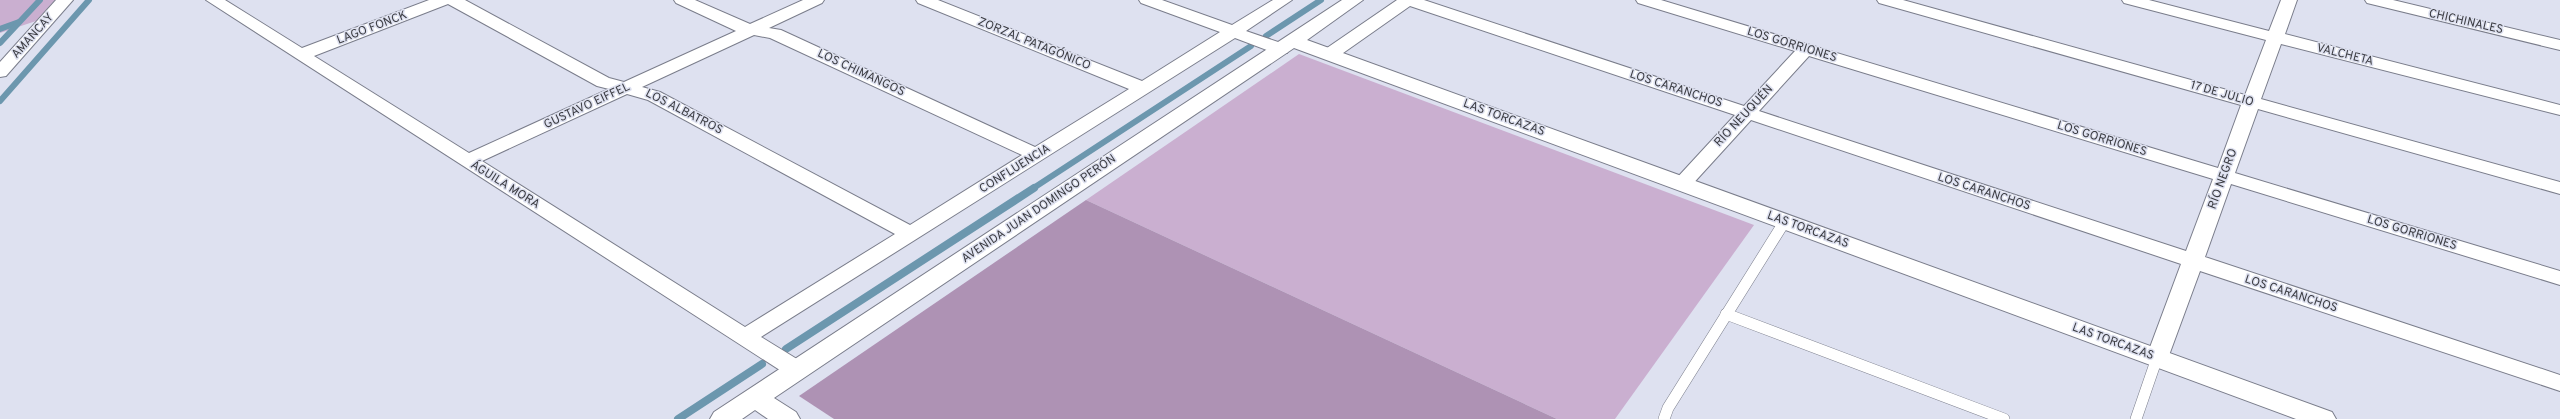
<svg xmlns="http://www.w3.org/2000/svg" width="2560" height="419" viewBox="0 0 2560 419" font-family="Overpass,sans-serif">
  <style>
    .green { fill: #caafd0 }
    .forest { fill: #ae92b4 }
    .lines { fill: none; stroke-linecap: round; stroke-linejoin: round }
    .stream-far1 { stroke: #6c97ae; stroke-width: 6 }
    .stream { stroke: #6c97ae; stroke-width: 8 }
    .service-casing { stroke: #7a7d8b; stroke-width: 12 }
    .minor-casing { stroke: #7a7d8b; stroke-width: 2 }
    .tertiary-casing { stroke: #7a7d8b; stroke-width: 2 }
    .service { stroke: #fff; stroke-width: 11 }
    .minor { fill: #fff; fill-rule: evenodd }
    .tertiary { fill: #fff; fill-rule: evenodd }
    .labels { text-anchor: middle; dominant-baseline: central; stroke-width: 3; stroke-linejoin: round; paint-order: stroke }
    .street-label { font-size: 12px; fill: #3b3c42; stroke: #dee1f0 }
  </style>
  <rect width="100%" height="100%" fill="#dee1f0"/>
  <g class="green">
    <path d="M0,0H55L36,21L0,33Z"/>
    <path d="M1299,54L1754,225L1615,419H1557L1086,200Z"/>
  </g>
  <path class="forest" d="M1086,200L1557,419H834L799,396Z"/>
  <g class="lines">
    <g class="stream-far1">
      <path d="M0,29L19,22"/>
      <path d="M1266,36L1321,0"/>
      <path d="M0,43L40,0"/>
      <path d="M0,101L89,0"/>
      <path d="M1032,189L1251,46"/>
    </g>
    <g class="stream">
      <path d="M786,349L1034,188"/>
      <path d="M678,419L762,364"/>
    </g>
    <g class="service-casing">
      <g id="service">
        <path d="M1726,314L2004,419"/>
        <path d="M1664,419L1668,408L1785,221"/>
        <path d="M2136,419L2157,358"/>
      </g>
    </g>
    <g class="minor-casing">
      <g id="minor">
        <path d="M56,0H73L6,76L0,77V62Z"/>
        <path d="M206,0H225L302,48L429,0H465L609,78L624,82L736,31L676,3L674,0H695L750,24L803,0H824L822,3L769,28L781,30L1035,147L1129,89L918,3L916,0H938L1142,81L1220,32L1141,3L1139,0H1162L1232,25L1273,0H1292L1246,31L1287,45L1289,49L1287,53H1275L1235,38L761,337L805,364L809,370L805,376L797,378L789,376ZM448,4L597,86L609,89L469,153L314,56ZM754,35L770,38L1022,155L910,225L660,92L642,87ZM627,94L648,100L895,234L745,327L482,161Z"/>
        <path d="M1397,0H1424L1744,106L1795,51L1638,3L1636,0H1661L2218,168L2241,105L1879,3L1877,0H1903L2245,95L2266,40L2124,3L2122,0H2149L2269,31L2281,0H2297L2285,34L2560,105V115L2281,44L2261,99L2560,182V194L2258,109L2235,173L2560,271V285L2231,184L2205,257L2560,375V391L2200,271L2168,358L2165,363L2157,366L2149,363L2146,358L2181,264L1751,120L1689,188H1675L1672,184L1675,180L1735,115L1410,6L1336,58H1324L1321,54L1324,50ZM1809,56L2213,179L2186,251L1759,111Z"/>
        <path d="M2365,0H2393L2560,40V50L2367,3Z"/>
      </g>
    </g>
    <g class="tertiary-casing">
      <path id="tertiary" d="M1342,0H1363L1307,40L2332,412L2336,419H2296L1294,48L774,398L796,412L800,419H768L755,410L742,419H710L714,412Z"/>
    </g>
    <use href="#service" class="service"/>
    <use href="#minor" class="minor"/>
    <use href="#tertiary" class="tertiary"/>
  </g>
  <g class="labels">
    <g class="street-label">
      <text transform="translate(2466 22) rotate(13)">CHICHINALES</text>
      <text transform="translate(372 28) rotate(-21)">LAGO FONCK</text>
      <text transform="translate(33 36) rotate(-48)">AMANCAY</text>
      <text transform="translate(1034 44) rotate(22)">ZORZAL PATAGÓNICO</text>
      <text transform="translate(1792 45) rotate(17)">LOS GORRIONES</text>
      <text transform="translate(2345 55) rotate(14)">VALCHETA</text>
      <text transform="translate(861 73) rotate(25)">LOS CHIMANGOS</text>
      <text transform="translate(1676 89) rotate(18)">LOS CARANCHOS</text>
      <text transform="translate(2222 94) rotate(16)">17 DE JULIO</text>
      <text transform="translate(587 106) rotate(-25)">GUSTAVO EIFFEL</text>
      <text transform="translate(684 112) rotate(27)">LOS ALBATROS</text>
      <text transform="translate(1744 116) rotate(-47)">RÍO NEUQUÉN</text>
      <text transform="translate(1504 118) rotate(20)">LAS TORCAZAS</text>
      <text transform="translate(2102 139) rotate(17)">LOS GORRIONES</text>
      <text transform="translate(1015 169) rotate(-32)">CONFLUENCIA</text>
      <text transform="translate(2223 179) rotate(-70)">RÍO NEGRO</text>
      <text transform="translate(505 185) rotate(32)">ÁGUILA MORA</text>
      <text transform="translate(1984 192) rotate(18)">LOS CARANCHOS</text>
      <text transform="translate(1039 209) rotate(-34)">AVENIDA JUAN DOMINGO PERÓN</text>
      <text transform="translate(1808 230) rotate(20)">LAS TORCAZAS</text>
      <text transform="translate(2412 233) rotate(17)">LOS GORRIONES</text>
      <text transform="translate(2291 294) rotate(18)">LOS CARANCHOS</text>
      <text transform="translate(2113 342) rotate(20)">LAS TORCAZAS</text>
    </g>
  </g>
</svg>
